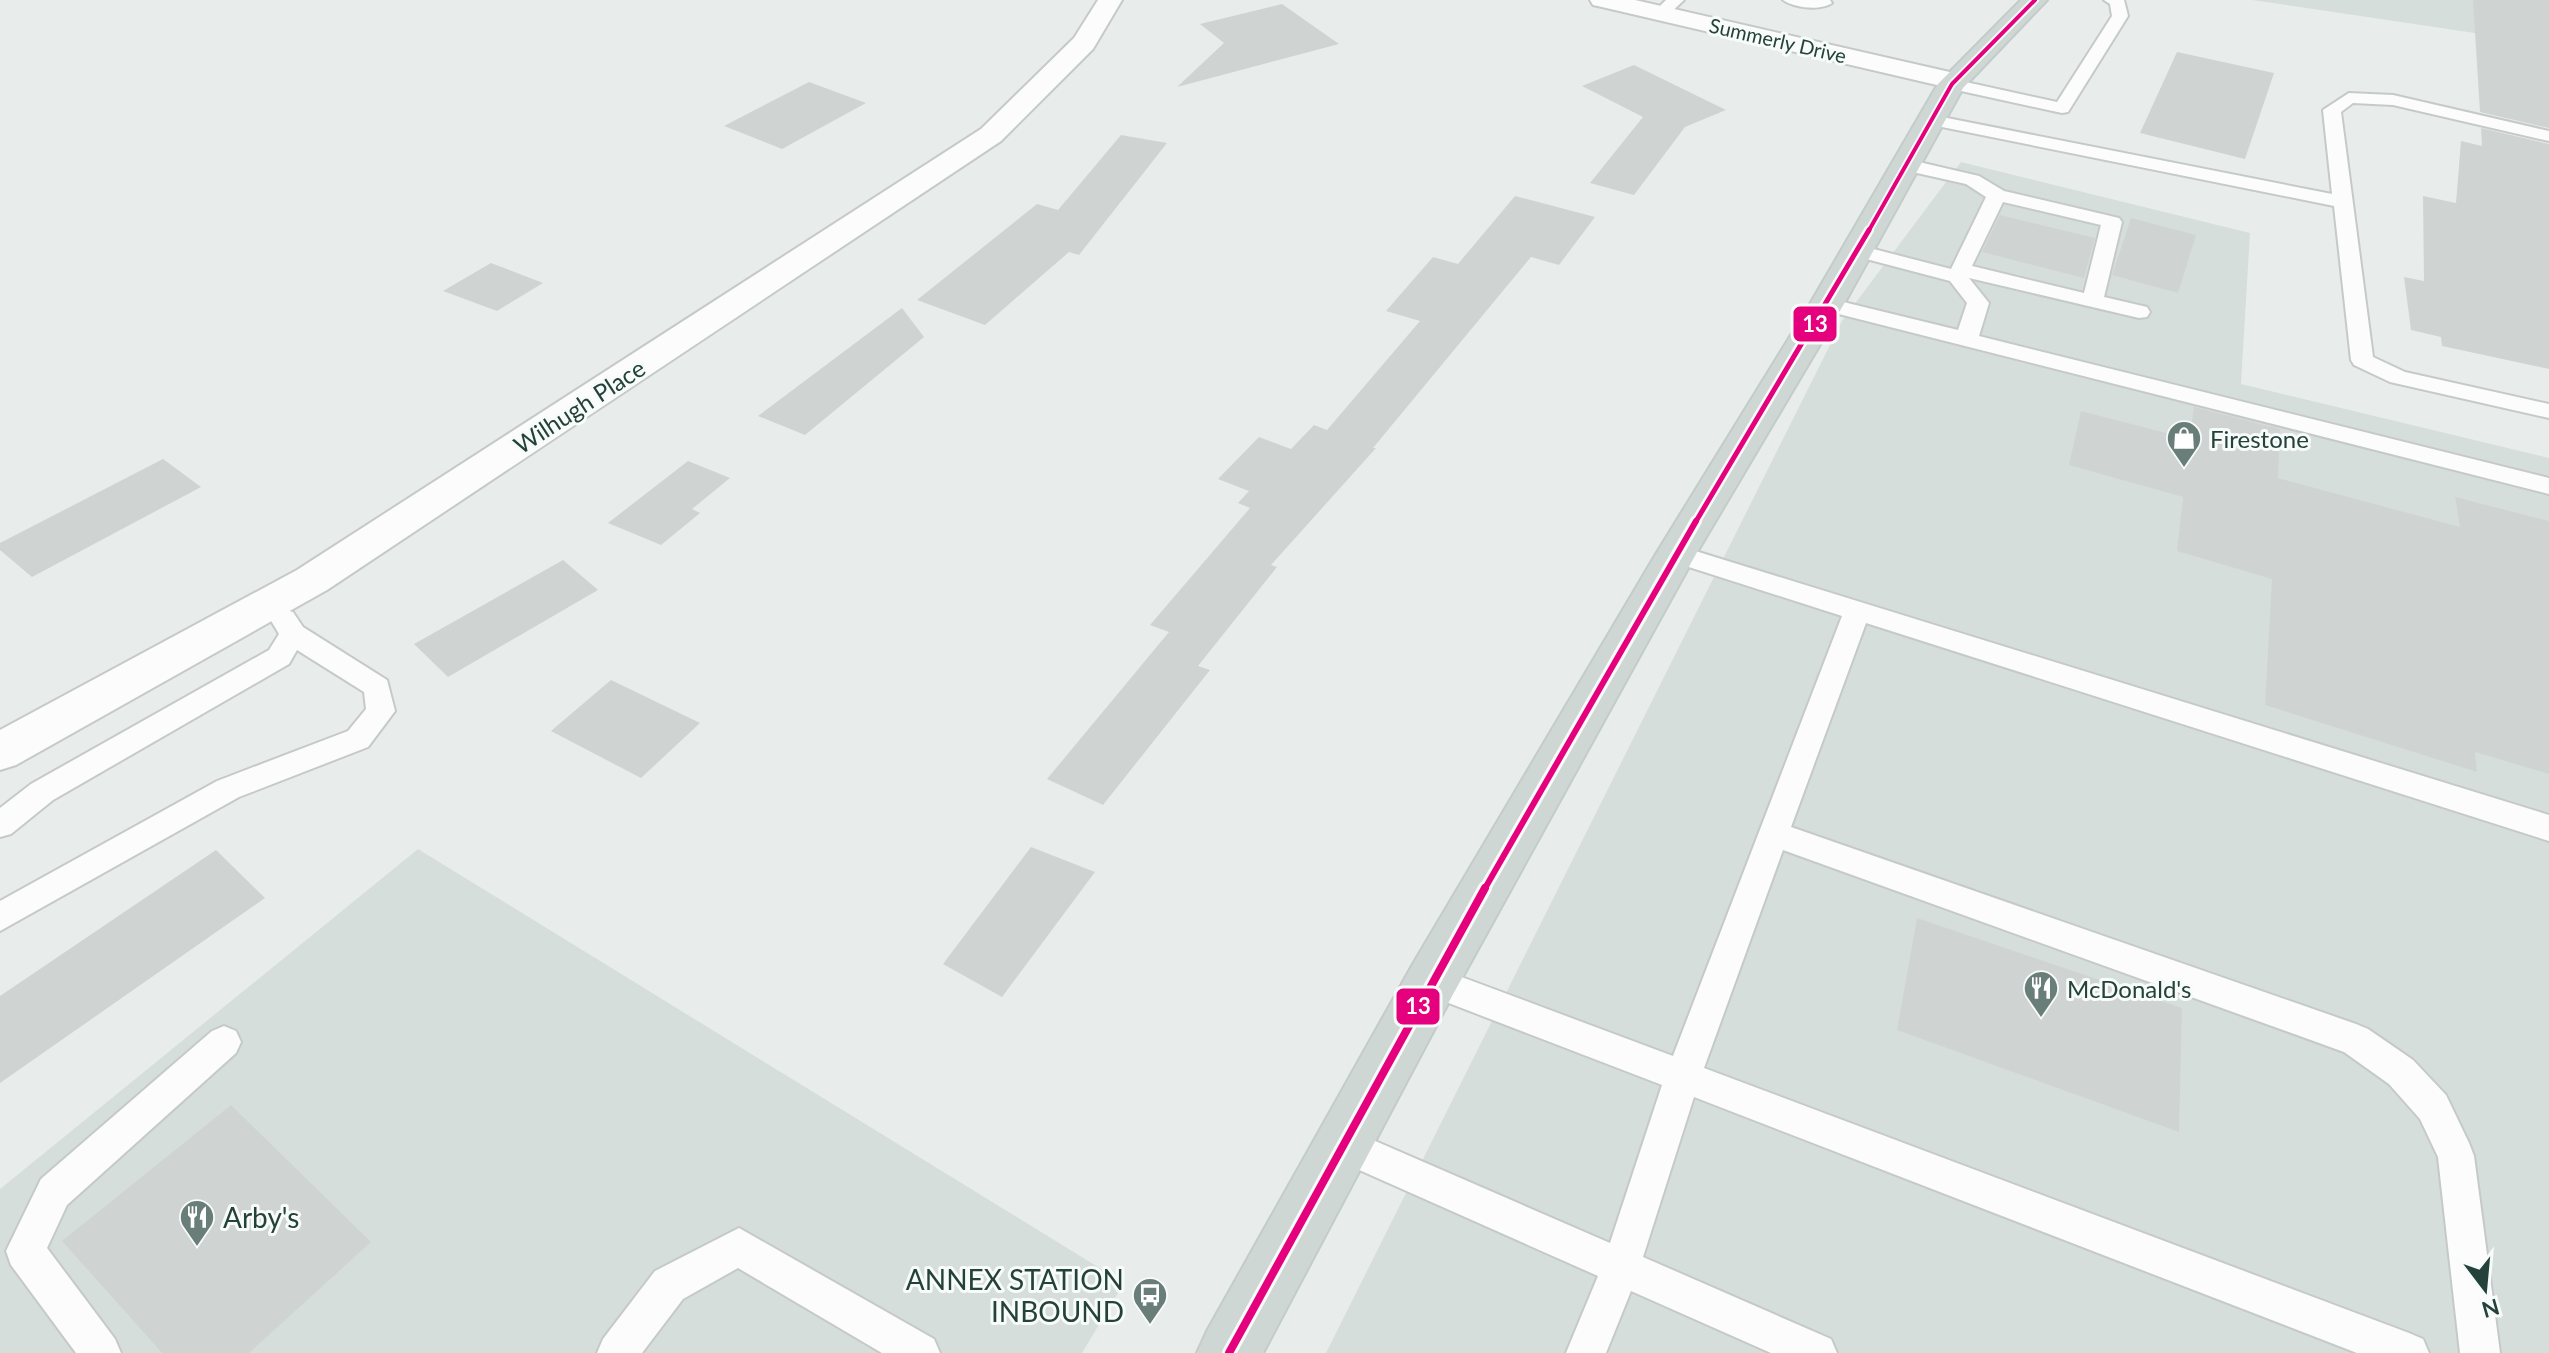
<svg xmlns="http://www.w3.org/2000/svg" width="2549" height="1353" viewBox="0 0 2549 1353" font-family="Lato,sans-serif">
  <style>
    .built { fill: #d6dedb }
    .building { fill: #cfd4d2 }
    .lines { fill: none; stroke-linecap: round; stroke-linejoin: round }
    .lane-casing { stroke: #c5cac8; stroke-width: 4 }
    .street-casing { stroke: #c5cac8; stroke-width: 4 }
    .primary-casing { stroke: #c3ccc9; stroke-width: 4 }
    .lane { fill: #fcfcfc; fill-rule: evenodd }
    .street { fill: #fcfcfc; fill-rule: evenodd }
    .primary { fill: #cfd7d5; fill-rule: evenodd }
    .bus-1-far3-casing { stroke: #f7fbf9; stroke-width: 8 }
    .bus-1-far2-casing { stroke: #f7fbf9; stroke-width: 10 }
    .bus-1-far1-casing { stroke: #f7fbf9; stroke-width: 12 }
    .bus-1-casing { stroke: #f7fbf9; stroke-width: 14 }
    .bus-1-far3 { stroke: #e5007d; stroke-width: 4 }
    .bus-1-far2 { stroke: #e5007d; stroke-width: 5 }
    .bus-1-far1 { stroke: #e5007d; stroke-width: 6 }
    .bus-1 { stroke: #e5007d; stroke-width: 8 }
    .labels { text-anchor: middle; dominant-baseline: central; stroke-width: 6; stroke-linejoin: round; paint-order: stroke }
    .far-street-label { font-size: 20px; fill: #24423a; stroke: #f7fbf9 }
    .street-label { font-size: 24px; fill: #24423a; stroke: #f7fbf9 }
    .poi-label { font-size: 24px; fill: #24423a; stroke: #f7fbf9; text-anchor: start }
    .near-poi-label { font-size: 28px; fill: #24423a; stroke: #f7fbf9; text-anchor: start }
    .line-badge { stroke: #f7fbf9; stroke-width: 3 }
    .badge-label { font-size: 22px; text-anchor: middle; font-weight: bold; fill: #fff }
  </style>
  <rect width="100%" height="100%" fill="#e8edeb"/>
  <g class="built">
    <path d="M2252,0H2549V44Z"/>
    <path d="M1961,162L2250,233L2241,384L2549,458V1353H1326L1842,321Z"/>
    <path d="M418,849L1124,1283L1082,1353H0V1189Z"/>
  </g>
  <g class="building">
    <path d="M2473,0H2549V128L2480,112Z"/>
    <path d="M1282,4L1339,44L1177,87L1224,43L1200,24Z"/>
    <path d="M2177,52L2274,73L2245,159L2140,133Z"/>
    <path d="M1634,65L1726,110L1685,127L1634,195L1590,183L1643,117L1582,86Z"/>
    <path d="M809,82L866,103L782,149L724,126Z"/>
    <path d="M2481,128L2549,144V369L2442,346L2441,337L2411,330L2404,277L2424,281L2423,196L2456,203L2461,141L2482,146Z"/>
    <path d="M1121,135L1167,143L1079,255L1069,252L985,325L917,300L1037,204L1058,210Z"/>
    <path d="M1515,196L1595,217L1559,265L1531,257L1373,448H1376L1271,565L1277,567L1198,666L1210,670L1103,805L1047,779L1169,632L1150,625L1250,508L1238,503L1249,491L1218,479L1259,437L1291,449L1314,425L1327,430L1420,321L1386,311L1433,257L1458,264Z"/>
    <path d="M2000,215L2095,238L2084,278L1982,252Z"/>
    <path d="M2131,218L2196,235L2178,293L2112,275Z"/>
    <path d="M491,263L543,283L497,311L443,291Z"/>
    <path d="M902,308L924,337L805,435L758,416Z"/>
    <path d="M2194,407L2280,429L2278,478L2460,527L2455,497L2549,521V774L2475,752L2477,772L2265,705L2272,579L2177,551L2183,497L2069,465L2081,411L2189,439Z"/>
    <path d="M163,459L201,487L32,577L0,550V543Z"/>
    <path d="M688,461L730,478L692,509L700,513L661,545L608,523Z"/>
    <path d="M563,560L598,590L448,677L414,644Z"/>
    <path d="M611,680L700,723L641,778L551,731Z"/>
    <path d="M1031,847L1095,872L1002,997L943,964Z"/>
    <path d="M216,850L265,898L0,1083V996Z"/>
    <path d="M1917,918L2182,1008L2179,1132L1897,1030Z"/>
    <path d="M231,1105L371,1242L249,1353H162L62,1241Z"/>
  </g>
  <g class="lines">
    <g class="lane-casing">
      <g id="lane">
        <path d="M1666,0H1684L1667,16H1655L1653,13Z"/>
        <path d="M1783,0H1830L1832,3C1821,11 1794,8 1783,0Z"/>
        <path d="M2104,0H2124L2128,16L2068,112L2062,113L1952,89L1943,84L1952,79L2057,102L2112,16L2110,4Z"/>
        <path d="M2349,93L2393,95L2549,131V141L2393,105L2353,103L2341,112L2373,357L2405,372L2549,404V418L2390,382L2354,365L2351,360L2334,206L1932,125L1923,120L1932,115L2332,194L2323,110Z"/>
        <path d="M1906,159L1979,176L2004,191L2119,218L2122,222L2104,297L2147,307L2150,312L2147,317L2139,318L1969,278L1989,303L1979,336L2549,478V494L1819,309L1816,304L1819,299L1827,298L1958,330L1967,303L1950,281L1851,255L1848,251L1858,245L1951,269L1986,197L1966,184L1899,169L1897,165L1899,161ZM2003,202L2101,225L2084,293L1972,266Z"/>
        <path d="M1676,545L2549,815V841L1866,623L1791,827L2356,1024L2368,1029L2413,1060L2446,1095L2469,1143L2474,1156L2500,1353H2460L2438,1157L2420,1119L2389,1084L2344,1052L1783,850L1704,1068L2409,1333L2423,1339L2429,1353H2357L1694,1097L1643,1257L1831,1339L1837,1353H1771L1631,1291L1606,1353H1566L1598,1276L1330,1157L1325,1145L1330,1133L1343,1127L1610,1243L1662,1085L1420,992L1415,981L1420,970L1432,966L1673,1056L1842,616L1667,560L1663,554L1667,548Z"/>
        <path d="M283,609L293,612L303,627L387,680L395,711L368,747L239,797L0,931V901L217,781L348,731L366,709L364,692L297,650L289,664L53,800L11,834L0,837V808L31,784L269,650L279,634L270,619L273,612Z"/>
        <path d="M224,1026L236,1031L241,1042L236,1053L67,1205L47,1248L115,1339L121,1353H76L11,1265L6,1251L41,1179L212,1031Z"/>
        <path d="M739,1228L934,1339L940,1353H882L738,1268L683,1299L642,1353H597L603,1339L655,1271Z"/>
      </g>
    </g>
    <g class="street-casing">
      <g id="street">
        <path d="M1098,0H1122L1093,49L1001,141L327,590L16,765L0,770V730L297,570L981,129L1074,38Z"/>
        <path d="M1590,0H1635L1954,73L1964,75L1968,81L1964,87L1954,89L1602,7L1593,5Z"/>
      </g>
    </g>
    <g class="primary-casing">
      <path id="primary" d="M2021,0H2047L1963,88L1844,304L1696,554L1451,998L1263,1353H1197L1207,1331L1413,964L1656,554L1810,304L1938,84Z"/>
    </g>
    <use href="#lane" class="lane"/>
    <use href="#street" class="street"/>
    <use href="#primary" class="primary"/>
    <g class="bus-1-far3-casing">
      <path id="bus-1-far3" d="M1868,232L1952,84L2035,0"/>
    </g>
    <g class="bus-1-far2-casing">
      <path id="bus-1-far2" d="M1695,523L1869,230"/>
    </g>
    <g class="bus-1-far1-casing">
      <path id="bus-1-far1" d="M1484,890L1696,521"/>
    </g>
    <g class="bus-1-casing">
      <path id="bus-1" d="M1229,1353L1485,888"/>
    </g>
    <use href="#bus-1-far3" class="bus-1-far3"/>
    <use href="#bus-1-far2" class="bus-1-far2"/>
    <use href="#bus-1-far1" class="bus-1-far1"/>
    <use href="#bus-1" class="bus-1"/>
  </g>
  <defs>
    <g id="shop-pin" transform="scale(1.8)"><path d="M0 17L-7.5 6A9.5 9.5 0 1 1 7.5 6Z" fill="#697e78" stroke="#f7fbf9"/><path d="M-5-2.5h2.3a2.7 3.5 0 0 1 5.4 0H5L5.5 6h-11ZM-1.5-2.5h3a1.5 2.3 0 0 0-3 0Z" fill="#fff"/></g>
    <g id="restaurant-pin" transform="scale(1.8)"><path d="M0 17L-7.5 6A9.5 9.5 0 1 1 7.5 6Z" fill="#697e78" stroke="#f7fbf9"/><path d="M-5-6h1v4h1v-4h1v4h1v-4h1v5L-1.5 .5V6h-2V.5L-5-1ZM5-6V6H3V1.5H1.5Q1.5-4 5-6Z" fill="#fff"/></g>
    <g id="bus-pin" transform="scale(1.8)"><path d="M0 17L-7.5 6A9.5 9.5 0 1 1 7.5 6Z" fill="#697e78" stroke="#f7fbf9"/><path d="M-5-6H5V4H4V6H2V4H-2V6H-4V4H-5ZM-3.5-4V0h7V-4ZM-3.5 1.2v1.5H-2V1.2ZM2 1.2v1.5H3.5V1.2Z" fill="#fff"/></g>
  </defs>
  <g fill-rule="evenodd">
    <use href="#shop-pin" x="2184" y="438"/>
    <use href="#restaurant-pin" x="2041" y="988"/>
    <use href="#restaurant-pin" x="197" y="1217"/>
    <use href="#bus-pin" x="1150" y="1295"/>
  </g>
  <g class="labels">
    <g class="far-street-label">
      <text transform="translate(1778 40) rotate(13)">Summerly Drive</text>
    </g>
    <g class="street-label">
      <text transform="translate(579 406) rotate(-33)">Wilhugh Place</text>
    </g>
    <g class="poi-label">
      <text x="2210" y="438">Firestone</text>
      <text x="2067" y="988">McDonald's</text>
    </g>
    <g class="near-poi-label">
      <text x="223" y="1217">Arby's</text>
      <text x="1124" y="1279" text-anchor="end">ANNEX STATION<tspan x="1124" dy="32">INBOUND</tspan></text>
    </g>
  </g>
  <g class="line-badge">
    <rect x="1792" y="305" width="46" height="38" rx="8" fill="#e5007d"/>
    <rect x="1395" y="987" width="46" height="39" rx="8" fill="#e5007d"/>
  </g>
  <g class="badge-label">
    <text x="1815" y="332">13</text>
    <text x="1418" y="1014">13</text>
  </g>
  <g transform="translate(2485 1289) rotate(164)" stroke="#f7fbf9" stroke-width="6" paint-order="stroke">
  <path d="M0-6L14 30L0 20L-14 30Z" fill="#24423a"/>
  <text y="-12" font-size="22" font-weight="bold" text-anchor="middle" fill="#24423a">N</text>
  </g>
</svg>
